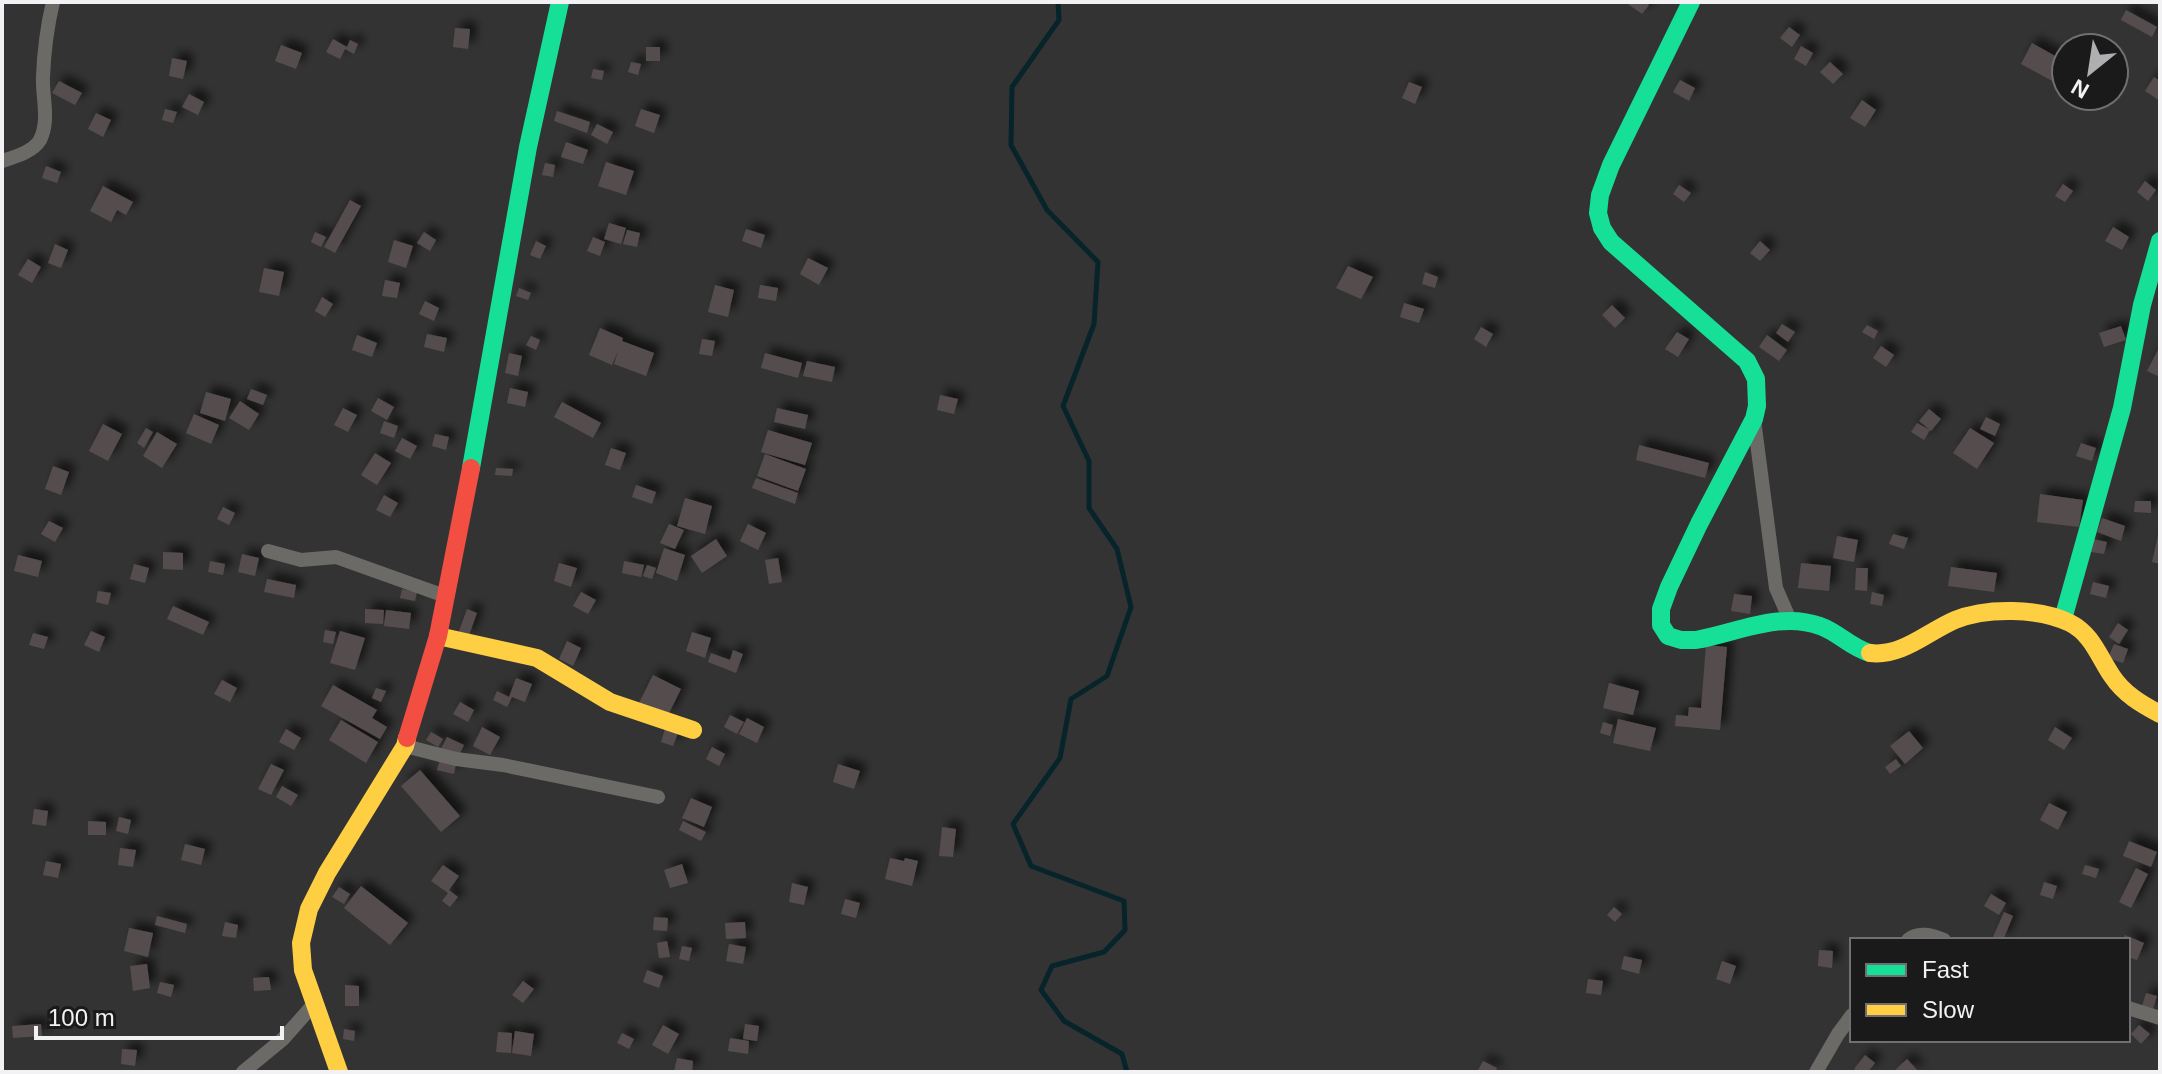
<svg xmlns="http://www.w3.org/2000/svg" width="2162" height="1074" viewBox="0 0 2162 1074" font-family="Arial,sans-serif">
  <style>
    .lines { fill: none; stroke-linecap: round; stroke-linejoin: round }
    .stream { stroke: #07242b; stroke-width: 5 }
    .building { fill: #554d4d; filter: url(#shadow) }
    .street { stroke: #6c6a66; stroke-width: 14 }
    .fast { stroke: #16e098; stroke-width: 18 }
    .slow { stroke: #ffcf43; stroke-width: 18 }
    .jam { stroke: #f24e42; stroke-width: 18 }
  </style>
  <defs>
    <filter id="shadow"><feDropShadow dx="7" dy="-7" stdDeviation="4" flood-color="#0009"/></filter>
  </defs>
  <rect width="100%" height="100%" fill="#333334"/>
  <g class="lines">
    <path class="stream" d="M1058,2L1059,20L1012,87L1011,145L1047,210L1098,262L1094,324L1063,406L1089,461V508L1117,549L1131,607L1107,676L1071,699L1060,758L1013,824L1031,866L1124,901L1125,930L1104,952L1052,966L1041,990L1064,1021L1122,1054L1127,1072"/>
  </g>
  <g class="building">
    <path d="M1625,2H1645L1649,5L1642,14Z"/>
    <path d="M2126,10L2157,27L2152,37L2121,20Z"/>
    <path d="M1789,27L1800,35L1792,47L1780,38Z"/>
    <path d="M455,28L470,29L468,49L453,47Z"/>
    <path d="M333,39L347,47L350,40L358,44L354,54L345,49L340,59L326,52Z"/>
    <path d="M2032,43L2066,62L2056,83L2021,64Z"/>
    <path d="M281,45L302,53L296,69L275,61Z"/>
    <path d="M1801,46L1813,53L1806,66L1794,59Z"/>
    <rect x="646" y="47" width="14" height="14"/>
    <path d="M172,58L187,61L183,79L169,76Z"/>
    <path d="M631,62L641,64L638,75L628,72Z"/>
    <path d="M1830,62L1843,74L1833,84L1820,72Z"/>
    <path d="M593,69L604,71L602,80L591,78Z"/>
    <path d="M2154,77L2160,81V101L2145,91Z"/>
    <path d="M1680,80L1695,88L1689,101L1673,92Z"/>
    <path d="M59,81L82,93L75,105L52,93Z"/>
    <path d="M1409,82L1422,87L1415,104L1402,98Z"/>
    <path d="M189,94L204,102L198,115L182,107Z"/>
    <path d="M1862,100L1876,110L1865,127L1850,118Z"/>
    <path d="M165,109L177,112L173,123L162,120Z"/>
    <path d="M641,109L660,115L654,133L635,126Z"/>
    <path d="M557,111L590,122L587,133L554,121Z"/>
    <path d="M96,113L111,120L103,137L88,129Z"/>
    <path d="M597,124L613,132L607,144L591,135Z"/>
    <path d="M566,142L588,150L583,164L561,157Z"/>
    <path d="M606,162L634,171L626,195L598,186Z"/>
    <path d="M545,163L555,165L553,177L542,175Z"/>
    <path d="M46,166L61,172L57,183L42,178Z"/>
    <path d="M2145,181L2156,190L2148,201L2137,192Z"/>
    <path d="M2063,184L2073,191L2065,202L2055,196Z"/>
    <path d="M1679,185L1691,193L1684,202L1673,194Z"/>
    <path d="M103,186L133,202L126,215L117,210L111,222L90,211Z"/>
    <path d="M350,200L361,206L335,253L324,247Z"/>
    <path d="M609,223L626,228L621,244L604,239Z"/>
    <path d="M2113,227L2129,237L2122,250L2105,241Z"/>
    <path d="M746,229L765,235L761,248L742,241Z"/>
    <path d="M627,230L640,233L637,247L623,244Z"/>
    <path d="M315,232L326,237L321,247L311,242Z"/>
    <path d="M424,232L436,240L430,251L417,243Z"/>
    <path d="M593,237L605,242L600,256L587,251Z"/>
    <path d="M394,240L413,246L406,268L388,262Z"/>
    <path d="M536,241L546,246L540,259L530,255Z"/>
    <path d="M1760,241L1770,250L1760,261L1750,253Z"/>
    <path d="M55,244L68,250L61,268L48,263Z"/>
    <path d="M808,258L828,268L819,285L800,274Z"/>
    <path d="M28,259L41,267L32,283L18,275Z"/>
    <path d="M1348,266L1373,277L1361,299L1336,288Z"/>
    <path d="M264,268L284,272L279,296L259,292Z"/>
    <path d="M1425,272L1438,277L1435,288L1422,284Z"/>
    <path d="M385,280L400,283L397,298L382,296Z"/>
    <path d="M715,285L734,290L728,317L708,312Z"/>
    <path d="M760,285L778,288L776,301L758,298Z"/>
    <path d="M519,288L531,293L528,300L516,296Z"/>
    <path d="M322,297L333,304L325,317L315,311Z"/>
    <path d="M425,301L439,308L434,321L419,314Z"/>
    <path d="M1404,303L1424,309L1419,323L1400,317Z"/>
    <path d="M1612,305L1625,318L1615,328L1602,315Z"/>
    <path d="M1782,324L1795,332L1788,342L1776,333Z"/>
    <path d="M1867,325L1878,331L1874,339L1862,332Z"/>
    <path d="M2121,326L2126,340L2104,347L2099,333Z"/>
    <path d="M1481,327L1493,334L1486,347L1474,339Z"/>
    <path d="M600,328L623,338L622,341L654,353L646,376L614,364L618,351L612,365L589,355Z"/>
    <path d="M1677,332L1689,339L1678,357L1665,349Z"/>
    <path d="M427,334L447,338L444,352L424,347Z"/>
    <path d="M357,335L377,343L372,357L352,350Z"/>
    <path d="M1767,335L1787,350L1779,361L1759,347Z"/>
    <path d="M531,336L540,340L536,350L526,345Z"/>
    <path d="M702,339L715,341L712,356L699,354Z"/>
    <path d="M1881,346L1894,355L1886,367L1873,358Z"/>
    <path d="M2160,346V377L2147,371Z"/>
    <path d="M509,353L522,356L518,376L505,373Z"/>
    <path d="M765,353L802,363L798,378L761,368Z"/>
    <path d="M807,361L835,367L832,382L803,376Z"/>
    <path d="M510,388L528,392L525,407L507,403Z"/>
    <path d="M251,389L267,395L263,405L247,399Z"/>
    <path d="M206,392L231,399L225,421L200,413Z"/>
    <path d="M940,395L958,399L954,414L937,410Z"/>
    <path d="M378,398L394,407L387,420L371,411Z"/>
    <path d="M240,401L259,414L249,430L229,418Z"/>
    <path d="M562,402L601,423L593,438L554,417Z"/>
    <path d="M343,408L357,415L348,432L334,425Z"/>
    <path d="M777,408L808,415L805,429L774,422Z"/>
    <path d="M1929,409L1941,419L1931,431L1919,421Z"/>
    <path d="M194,414L219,425L211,444L186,433Z"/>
    <path d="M1986,417L2000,424L1995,436L1980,429Z"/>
    <path d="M384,421L398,426L394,438L380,433Z"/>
    <path d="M1917,423L1930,430L1924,440L1911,432Z"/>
    <path d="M103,424L122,434L108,461L89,451Z"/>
    <path d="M146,428L153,432L144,448L137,443Z"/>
    <path d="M1970,428L1994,443L1977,469L1953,453Z"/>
    <path d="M768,430L812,443L805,465L761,452Z"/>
    <path d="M157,432L177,444L162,468L143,456Z"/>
    <path d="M435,434L449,437L446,450L432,446Z"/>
    <path d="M402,438L417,446L410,459L395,451Z"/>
    <path d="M2081,443L2096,448L2092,461L2076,456Z"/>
    <path d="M1639,445L1709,463L1705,478L1636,460Z"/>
    <path d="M611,448L626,453L620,470L605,465Z"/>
    <path d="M375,453L391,463L377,485L361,475Z"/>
    <path d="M765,454L806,469L798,491L757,476Z"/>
    <path d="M53,466L69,472L61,495L45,489Z"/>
    <path d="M496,468L513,469L512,476L495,475Z"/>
    <path d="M756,478L798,493L795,504L752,488Z"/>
    <path d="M636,485L656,492L652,504L632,497Z"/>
    <path d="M2040,494L2083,500L2079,527L2037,522Z"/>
    <path d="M384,495L398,503L390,517L376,510Z"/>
    <path d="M685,498L712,506L705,534L677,526Z"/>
    <path d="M2135,501H2151V513L2134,512Z"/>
    <path d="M223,507L235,513L229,525L217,519Z"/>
    <path d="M2102,518L2125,526L2121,541L2097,532Z"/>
    <path d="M49,521L63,528L55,542L41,534Z"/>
    <path d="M669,524L684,530L675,549L660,543Z"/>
    <path d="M748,524L766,533L758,550L740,541Z"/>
    <path d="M2159,531H2160V564L2152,562Z"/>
    <path d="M1893,534L1908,538L1904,549L1889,544Z"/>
    <path d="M1837,536L1858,540L1854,562L1833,558Z"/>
    <path d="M716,539L727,556L702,573L691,556Z"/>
    <path d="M2093,539L2107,542L2104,554L2091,552Z"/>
    <path d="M664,548L685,555L677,581L656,573Z"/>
    <path d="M163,552L183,553V570L163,569Z"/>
    <path d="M242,554L259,558L255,576L238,572Z"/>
    <path d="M18,555L42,561L38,577L14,571Z"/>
    <path d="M778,558L782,582L769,584L765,560Z"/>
    <path d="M210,561L225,564L223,575L208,572Z"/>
    <path d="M624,561L644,565L641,577L622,573Z"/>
    <path d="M559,563L577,568L571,587L554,581Z"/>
    <path d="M1801,563L1831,566L1829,591L1798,588Z"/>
    <path d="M134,564L149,568L145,583L130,579Z"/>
    <path d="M647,565L656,568L652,579L643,576Z"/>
    <path d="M1951,567L1997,573L1994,592L1948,586Z"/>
    <path d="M1856,568H1868L1867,591L1855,590Z"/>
    <path d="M267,579L296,585L294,598L264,592Z"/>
    <path d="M2093,582L2109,586L2106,598L2090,594Z"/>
    <path d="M402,589L417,592L415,601L400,598Z"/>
    <path d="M98,591L111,593L108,605L96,602Z"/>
    <path d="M581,592L596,600L588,614L573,606Z"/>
    <path d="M1872,592L1884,595L1882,606L1870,604Z"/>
    <path d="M1734,594L1752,596L1750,614L1731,611Z"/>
    <path d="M173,606L209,622L203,635L167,619Z"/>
    <path d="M365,609L384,610L383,624L365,623Z"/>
    <path d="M467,609L477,613L468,638L458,634Z"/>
    <path d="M386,610L411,613L409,629L384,626Z"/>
    <path d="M2118,623L2128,630L2119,644L2109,637Z"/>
    <path d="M325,630L336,632L333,644L323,642Z"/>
    <path d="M91,631L105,637L99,652L84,645Z"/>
    <path d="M340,631L365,638L355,670L330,663Z"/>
    <path d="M692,632L711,638L705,658L686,651Z"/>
    <path d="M33,633L48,637L44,649L29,645Z"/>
    <path d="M567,641L581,648L573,666L559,659Z"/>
    <path d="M2114,644L2128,649L2123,663L2108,658Z"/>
    <path d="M1706,645L1727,647L1720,730L1675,726L1676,715L1688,716L1689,707L1701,708Z"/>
    <path d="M733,650L743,654L736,673L708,662L711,653L730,660Z"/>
    <path d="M653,675L681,689L667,717L639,703Z"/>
    <path d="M516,678L532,684L525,702L512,697L507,707L493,700L497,691L509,697Z"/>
    <path d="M222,680L237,688L230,702L214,694Z"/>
    <path d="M1609,683L1639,691L1633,715L1603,708Z"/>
    <path d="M333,685L377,710L372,718L387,727L380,739L321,706Z"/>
    <path d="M376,688L386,691L381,702L372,698Z"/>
    <path d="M460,702L474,710L468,722L453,714Z"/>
    <path d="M730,715L744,722L737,734L724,727Z"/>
    <path d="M747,718L764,727L757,743L739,734Z"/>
    <path d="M1618,719L1656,728L1650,751L1613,743Z"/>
    <path d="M341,720L378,742L366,763L329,740Z"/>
    <path d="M1603,722L1613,725L1610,736L1600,733Z"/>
    <path d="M482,727L500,737L490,755L473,746Z"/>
    <path d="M2055,727L2072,738L2064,750L2048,740Z"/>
    <path d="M286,729L301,738L294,750L279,742Z"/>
    <path d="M665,729L678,733L673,746L661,742Z"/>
    <path d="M1909,731L1923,748L1905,764L1890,746Z"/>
    <path d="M431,732L443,739L438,747L426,740Z"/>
    <path d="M447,737L464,745L458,757L441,749Z"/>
    <path d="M712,747L725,754L719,766L706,759Z"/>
    <path d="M1896,759L1901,766L1890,774L1885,767Z"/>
    <path d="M440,760L456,764L454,774L437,770Z"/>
    <path d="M271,764L284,770L271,795L258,789Z"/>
    <path d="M838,764L860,771L854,789L833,782Z"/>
    <path d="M420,770L460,816L441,832L401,786Z"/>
    <path d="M282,786L298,795L291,806L276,797Z"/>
    <path d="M691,798L712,807L704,827L682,818Z"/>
    <path d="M2049,803L2067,812L2058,830L2040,820Z"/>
    <path d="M34,809L48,811L46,826L32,824Z"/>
    <path d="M119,817L131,820L128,834L116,831Z"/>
    <path d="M88,821L106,822V835H88Z"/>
    <path d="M683,821L706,832L701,841L679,830Z"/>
    <path d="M942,827L956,829L953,857L939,856Z"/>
    <path d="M2129,841L2157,852L2151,867L2123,856Z"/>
    <path d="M185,844L205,849L201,865L181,860Z"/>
    <path d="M120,848L136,850L133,867L118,865Z"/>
    <path d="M890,858L904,861L905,858L918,861L912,886L885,879Z"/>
    <path d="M46,861L61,864L58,878L43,875Z"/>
    <path d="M682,864L688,883L670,888L664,870Z"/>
    <path d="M443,865L459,876L449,890L458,897L450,907L442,901L448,893L431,881Z"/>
    <path d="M2085,865L2099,869L2096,878L2082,874Z"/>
    <path d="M2136,868L2148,874L2131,908L2119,902Z"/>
    <path d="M2044,882L2057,886L2053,899L2040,895Z"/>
    <path d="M792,883L808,887L804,905L789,902Z"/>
    <path d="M361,886L408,923L390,945L344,908Z"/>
    <path d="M339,887L350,894L344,904L332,897Z"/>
    <path d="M1991,894L2006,903L1999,915L1984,906Z"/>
    <path d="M845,899L860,903L856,918L841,914Z"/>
    <path d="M1614,907L1622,914L1615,922L1607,915Z"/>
    <path d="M2004,912L2013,916L2003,940H2001L1993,937Z"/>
    <path d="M157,916L187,924L185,933L155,925Z"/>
    <path d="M654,917L668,918L667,931L653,930Z"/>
    <path d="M225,922L238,925L236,938L222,936Z"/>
    <path d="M745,922L746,938L726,939L725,923Z"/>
    <path d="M129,928L153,933L148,957L124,951Z"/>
    <path d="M2125,935L2144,943L2137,960L2128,957V940H2123Z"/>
    <path d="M667,941L670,957L659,958L657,943Z"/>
    <path d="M729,944L746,947L743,964L726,961Z"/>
    <path d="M682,946L692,948L689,961L679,959Z"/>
    <path d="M1819,950L1833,951L1832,968L1818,966Z"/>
    <path d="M1624,956L1642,960L1639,974L1621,969Z"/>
    <path d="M1722,961L1736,966L1730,984L1716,979Z"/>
    <path d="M147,964L150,988L133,991L130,966Z"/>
    <path d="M647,970L663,976L659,988L643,982Z"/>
    <path d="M269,977L271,990L254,991L253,978Z"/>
    <path d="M1588,979L1603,981L1601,995L1586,993Z"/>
    <path d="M523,981L534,989L523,1003L512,995Z"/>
    <path d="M160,982L174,985L171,997L157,993Z"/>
    <path d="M345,985L359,986V1006H345Z"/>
    <path d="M2146,993L2157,996L2153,1009L2142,1006Z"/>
    <path d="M41,1024L42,1036L13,1038L12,1026Z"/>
    <path d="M745,1024L759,1026L757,1041L743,1039Z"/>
    <path d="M663,1025L679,1034L668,1054L652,1045Z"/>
    <path d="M2139,1025L2150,1034L2141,1044L2131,1034Z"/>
    <path d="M344,1029L355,1031L354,1041L343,1039Z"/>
    <path d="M515,1031L534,1034L531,1056L512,1053Z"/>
    <path d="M498,1032L512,1033L511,1053L496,1052Z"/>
    <path d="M622,1033L634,1039L629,1049L617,1043Z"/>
    <path d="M730,1038L749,1041L748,1054L728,1051Z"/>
    <path d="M122,1049L137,1050L135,1066L121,1064Z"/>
    <path d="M1865,1055L1875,1063L1868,1072H1858L1854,1069Z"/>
    <path d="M677,1058L693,1061L692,1072H674Z"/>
    <path d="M1907,1059L1919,1072H1893Z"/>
    <path d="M1483,1061L1497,1068L1495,1072H1477Z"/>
  </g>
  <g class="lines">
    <g class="street">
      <path d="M2,161C14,157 33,152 40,140C50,120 42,97 43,77C44,51 47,27 53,2"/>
      <path d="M1754,420L1776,588L1790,620"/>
      <path d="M268,551L301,560L336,557L445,596"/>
      <path d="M405,746L456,759L503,765L658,797"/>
      <path d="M1908,940C1918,931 1932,935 1944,940"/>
      <path d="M2128,1008L2160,1018"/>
      <path d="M243,1072L283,1039L314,1004"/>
      <path d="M1816,1072L1838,1034L1852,1015"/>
    </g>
    <g class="fast">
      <path d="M1691,2L1611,165L1600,195L1598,213L1602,228L1611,242L1747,361L1756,379L1757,406L1754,419L1699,524L1669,587L1661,609V625L1668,636L1681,640H1696C1736,633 1780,611 1820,626C1838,632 1851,648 1870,653"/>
      <path d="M471,468L528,147L560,2"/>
      <path d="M2063,619L2122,408L2142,305L2160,241"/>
    </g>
    <g class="slow">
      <path d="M438,636L537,658L610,702L693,730"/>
      <path d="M1870,653C1902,657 1927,632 1955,620C1987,607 2039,608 2070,623C2092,634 2099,657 2112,676C2124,694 2141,704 2160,714"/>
      <path d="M339,1072L303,970L301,943L309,909L327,873L405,746L407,738"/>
    </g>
    <path class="jam" d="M407,738L438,636L471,468"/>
  </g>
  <rect width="2162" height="1074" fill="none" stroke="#f2f2f4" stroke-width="8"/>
  <rect x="1850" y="938" width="280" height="104" fill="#1a1a1b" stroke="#707072" stroke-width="2"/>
  <rect x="1866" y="964" width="40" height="12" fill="#16e098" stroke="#707072" stroke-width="2"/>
  <text x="1922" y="978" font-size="24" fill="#f2f2f4">Fast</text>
  <rect x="1866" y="1004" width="40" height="12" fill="#ffcf43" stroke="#707072" stroke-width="2"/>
  <text x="1922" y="1018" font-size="24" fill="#f2f2f4">Slow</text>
  <g transform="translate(2090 72) rotate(210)"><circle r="38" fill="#1a1a1b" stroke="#707072" stroke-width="2"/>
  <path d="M0-6L14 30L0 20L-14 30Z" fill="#afafb1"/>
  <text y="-12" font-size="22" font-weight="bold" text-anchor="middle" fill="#f2f2f4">N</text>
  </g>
  <path d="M36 1026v12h246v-12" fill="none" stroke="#f2f2f4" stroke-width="4"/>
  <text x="48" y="1026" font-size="24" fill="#f2f2f4" stroke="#1a1a1b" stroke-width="6" paint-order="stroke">100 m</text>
</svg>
